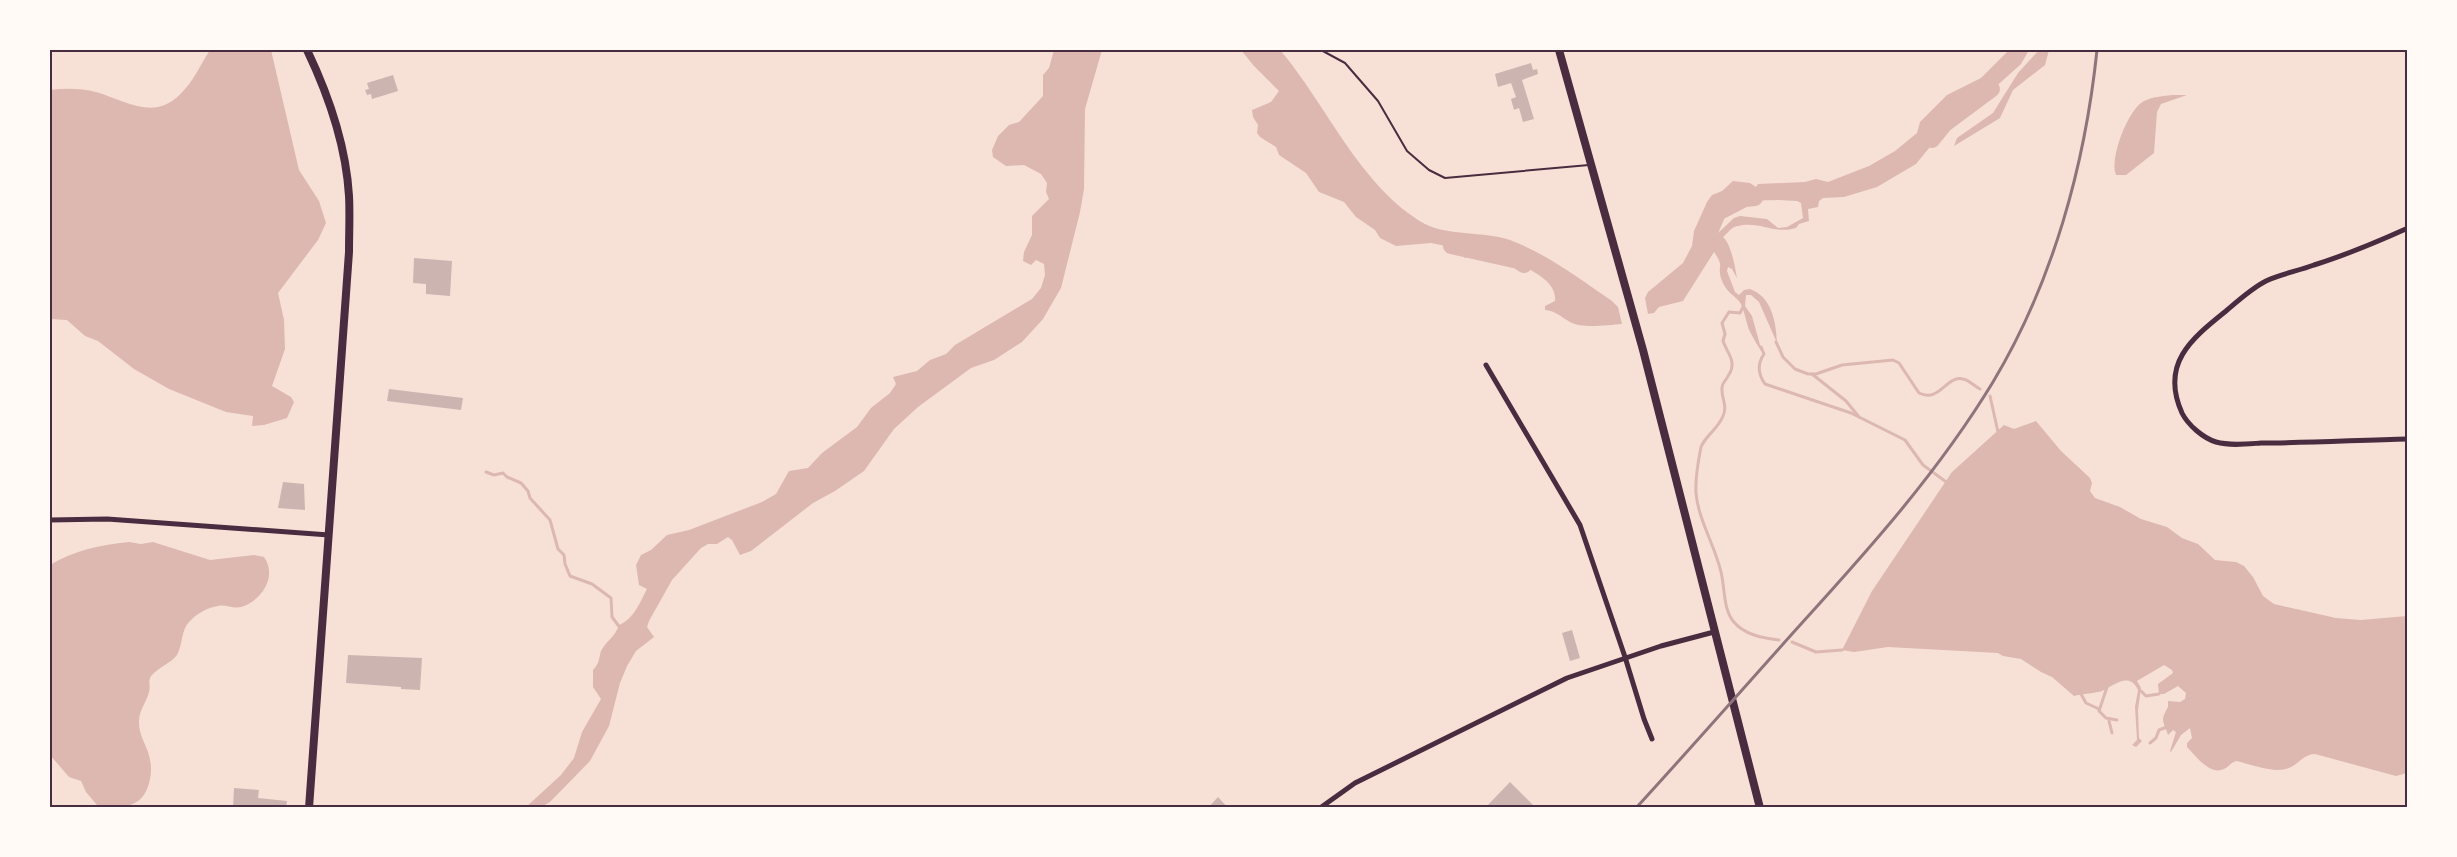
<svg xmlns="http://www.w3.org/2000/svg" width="2457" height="857" viewBox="0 0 2457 857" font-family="Montserrat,sans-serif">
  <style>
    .water { fill: #dcb8b0; fill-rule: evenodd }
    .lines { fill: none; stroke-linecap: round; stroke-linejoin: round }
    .stream { stroke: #dcb8b0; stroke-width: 3 }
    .river { stroke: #dcb8b0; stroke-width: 16 }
    .building { fill: #ccb4b1 }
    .service { stroke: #4a2c40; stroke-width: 2 }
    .minor { stroke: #4a2c40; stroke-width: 5 }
    .secondary { stroke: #4a2c40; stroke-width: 8 }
    .rail { stroke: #8f747c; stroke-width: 3 }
    .neatline { fill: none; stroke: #4a2c40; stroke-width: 2 }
  </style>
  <rect width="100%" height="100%" fill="#f7e1d7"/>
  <g class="water">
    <path d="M210,50H271L299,170L319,201L326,223L318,240L278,293L284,320L285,349L272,386L291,397L294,402L287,418L264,425L252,426L253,416L226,412L169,389L134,369L98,341L85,336L67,320L50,319V90C65,88 81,88 96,92C129,102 157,123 185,89C195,78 202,62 210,50Z"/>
    <path d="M1054,50H1102L1085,109L1084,189L1080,212L1061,288L1043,319L1022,342L994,360L971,368L918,407L894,429L864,471L835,491L813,503L751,551L740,555L732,540L728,537L717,544H708L701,548L672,580L649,621L647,627L654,637L636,651L627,666L620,683L609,726L590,761L550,802L541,807H526L561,775L574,758L582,732L601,699L593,687V670C599,664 599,658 601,651C606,641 616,636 619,625C634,619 640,602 647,589L639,585L636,565L641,555L651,550L667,535L689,530L762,502L776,494L789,471L808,468L822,453L857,427L871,408L890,393L896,384L893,377L917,371L930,360L946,354L955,345L1032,299L1041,288L1045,275L1044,264L1036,260L1031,265L1023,261L1024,252L1032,235V216L1049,199L1046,192L1047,183L1041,174L1024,165L1006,166L993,157L992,150L998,136L1009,125L1019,122L1043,96V75L1049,68Z"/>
    <path d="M1241,50H1280C1327,105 1360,187 1425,224C1448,236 1484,231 1510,240C1547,254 1580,279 1612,301L1618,307L1622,324C1607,325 1583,329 1570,322C1561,317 1556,311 1545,310V306L1555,301C1559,272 1495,255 1474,251L1465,258L1455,248L1431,243L1396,246L1380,238L1375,230L1356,217L1344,202L1319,192L1306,173L1279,155L1276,147L1260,137L1257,133L1258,125L1253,117L1252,110L1271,102L1279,91L1254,66Z"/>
    <path d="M2009,50H2029L2021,64L1981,100L1949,117L1938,137L1916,164L1877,187L1844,197L1823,198L1819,201L1818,207L1808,209L1809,221L1799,224L1796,228C1772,235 1759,219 1734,227C1730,229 1727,234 1723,237C1731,244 1735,266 1737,278L1732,269L1728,267L1727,271L1735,292L1739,295L1744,290L1750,289C1772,297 1776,322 1777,343L1759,302L1751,295H1746L1745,306L1752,316L1762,352C1759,348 1749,331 1748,327C1746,320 1744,311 1741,304C1736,295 1726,294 1721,278C1717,264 1725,268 1714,252L1683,301L1659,307L1654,313L1648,314L1645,298L1648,292L1683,263L1692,246L1694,231L1707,202L1712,195L1722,191L1733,181L1750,183L1756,187L1758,184L1805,182L1816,179L1828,182L1869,166L1895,151L1917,133L1920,122L1947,95L1981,78ZM1778,200L1797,201L1801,203L1803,218L1787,227L1778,228L1767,219L1740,216L1734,218L1718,233L1715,232C1707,198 1758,201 1778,200Z"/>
    <path d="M2039,50H2049L2045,65L2013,90L2000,118L1954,146L1957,138L1993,113L2018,73Z"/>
    <path d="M2172,95H2187L2161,104L2157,112L2154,153L2126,175H2116C2109,159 2128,109 2144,101C2152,97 2163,96 2172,95Z"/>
    <path d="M2036,421L2061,451L2090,478L2092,483L2090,491L2095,498L2120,507L2141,519L2167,527L2182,538L2198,544L2215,560L2236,562L2244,566L2253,577L2263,596L2274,604L2336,618L2361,620L2407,616V773L2396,776L2315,754C2304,754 2299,764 2289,768C2274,774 2251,764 2236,761C2230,763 2229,767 2224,769C2210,776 2195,755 2187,747V743L2192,738L2190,728L2181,735L2171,752L2170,751L2176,732L2173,730L2168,735C2163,720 2160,721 2168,707V701L2180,702L2185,699L2186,693L2178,686L2164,694H2159L2158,684L2173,673L2172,670L2164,665L2137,681L2141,688L2138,710L2139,738L2142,741L2136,747L2132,745L2137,740L2135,707L2138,690C2129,670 2112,687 2102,691C2097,693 2081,694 2074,696L2052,677L2041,672L2021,659L2003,656L1998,653L1888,647L1854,652L1842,650L1872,591L1952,472L2004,425L2014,429Z"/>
    <path d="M129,542L141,544L153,542L210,560L254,555L264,557C278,577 261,601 241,607C233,609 225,604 218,606C209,607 196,614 190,621C181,629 183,644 177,655C171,663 159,667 152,675C147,680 151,686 149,692C146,703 139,710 139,722C139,734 144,741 148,752C151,761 152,770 150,779C144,810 122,808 97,805L86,792L81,781L69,777L50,755V565C75,550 100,545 129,542Z"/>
  </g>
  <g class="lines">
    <g class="stream">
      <path d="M1743,307L1740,313L1729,312L1722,323L1725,334L1723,341C1727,353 1738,362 1728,376C1726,381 1722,382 1722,388C1721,399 1728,405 1723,416C1718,429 1706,435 1701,447C1698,462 1695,478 1696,493C1698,519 1715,546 1721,572C1725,588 1723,608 1733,621C1744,635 1763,638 1779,640"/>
      <path d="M1776,342L1783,357L1795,369L1808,374H1816L1842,365L1893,360L1899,363L1919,393C1940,403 1946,375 1963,379C1969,380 1974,386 1980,389"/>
      <path d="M1761,347L1764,354C1757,364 1758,374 1765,384L1851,413L1905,440L1923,465L1949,484"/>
      <path d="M1812,374L1846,401L1859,417"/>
      <path d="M1990,396L1998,432"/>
      <path d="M486,472L494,475L503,473L507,477L521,483L528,491L530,498L550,520L558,549L564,555L565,564L570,576L592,584L611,598L612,617L621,629"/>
      <path d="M1792,642L1816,652L1842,650"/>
      <path d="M2107,687L2099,711L2106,718L2117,720"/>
      <path d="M2141,691L2146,696L2159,694"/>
      <path d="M2081,694L2086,703L2099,709"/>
      <path d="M2109,721L2112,733"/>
      <path d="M2150,743L2156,738L2159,730L2167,727"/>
    </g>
    <g class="river">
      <path d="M1932,140L1945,124L1992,89"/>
      <path d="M1710,232L1718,213L1745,199L1755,198"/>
      <path d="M1451,246L1518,261L1524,265"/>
    </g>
  </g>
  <g class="building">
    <path d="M1531,63L1533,70L1537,69L1538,74L1522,80L1534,119L1523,122L1519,108L1514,110L1511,99L1516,97L1511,83L1498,87L1495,74Z"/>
    <path d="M393,75L398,91L372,99L371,94L367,95L365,90L369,89L367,83Z"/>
    <path d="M414,258L452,261L450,296L426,294V284L413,283Z"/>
    <path d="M389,389L463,398L461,410L387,401Z"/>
    <path d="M283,482L304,484L305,510L278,508Z"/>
    <path d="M1572,630L1580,658L1570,661L1562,633Z"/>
    <path d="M348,655L422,658L420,690L401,689V687L346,683Z"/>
    <path d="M1510,782L1536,808H1485Z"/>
    <path d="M234,788L259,790L258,798L287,801L286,808H233Z"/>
    <path d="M1218,797L1228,808H1208Z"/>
  </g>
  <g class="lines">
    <path class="service" d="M1321,50L1345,63L1378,101L1407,151L1429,170L1445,178L1589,165"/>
    <g class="minor">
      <path d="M2408,228C2377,242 2346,255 2314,265C2298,271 2281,274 2266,281C2252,288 2239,300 2226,311C2191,339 2160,364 2182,413C2188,425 2203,438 2216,442C2230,446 2247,444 2261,443C2310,443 2359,440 2408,439"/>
      <path d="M1486,365L1580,525L1625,657L1644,719L1652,739"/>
      <path d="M50,520L107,519L329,535"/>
      <path d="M1320,808L1355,783L1567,678L1661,646L1714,632"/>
    </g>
    <g class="secondary">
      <path d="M307,50C329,96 346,145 349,196C350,214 349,233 349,252L309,808"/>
      <path d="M1559,50L1643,350L1760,808"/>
    </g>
    <path class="rail" d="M1636,808C1692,747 1746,685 1801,624C1871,547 1939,471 1993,382C2053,282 2085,165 2097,50"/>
  </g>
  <rect width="2457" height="857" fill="none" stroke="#fffaf5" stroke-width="102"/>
  <rect x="51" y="51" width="2355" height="755" class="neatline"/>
</svg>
